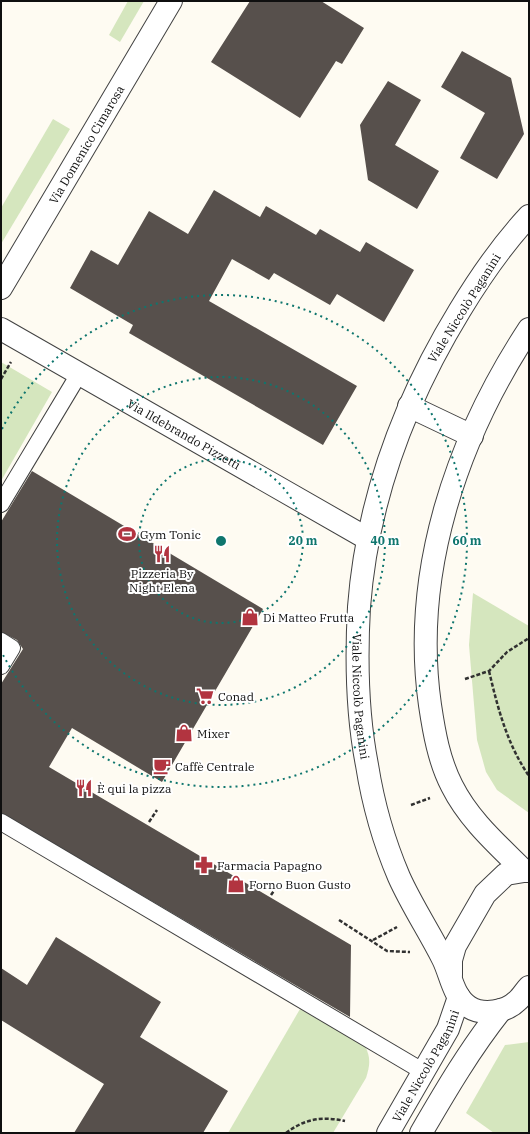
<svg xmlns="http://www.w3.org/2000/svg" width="530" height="1134" viewBox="0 0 530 1134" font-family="'IBM Plex Serif',serif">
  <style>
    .green { fill: #d5e6be }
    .building { fill: #57504c }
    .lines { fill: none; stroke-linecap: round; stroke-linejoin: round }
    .service-casing { stroke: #424242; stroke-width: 18 }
    .minor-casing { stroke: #424242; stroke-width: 24 }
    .tertiary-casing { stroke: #424242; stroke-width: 24 }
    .path { stroke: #313131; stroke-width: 2.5; stroke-dasharray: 4 2; stroke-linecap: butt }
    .service { stroke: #fff; stroke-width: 16 }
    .minor { stroke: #fff; stroke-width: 22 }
    .tertiary { stroke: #fff; stroke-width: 22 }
    .ring { fill: none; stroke: #0f766e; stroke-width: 2; stroke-dasharray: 2 4 }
    .labels { text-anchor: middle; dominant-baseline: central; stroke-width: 4; stroke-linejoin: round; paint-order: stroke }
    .street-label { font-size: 12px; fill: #0f0f0f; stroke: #fff }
    .poi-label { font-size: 12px; fill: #0f0f0f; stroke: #fff; text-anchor: start }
    .centre { fill: #0f766e; stroke: #fff; stroke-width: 2 }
    .ring-label { font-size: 12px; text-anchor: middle; font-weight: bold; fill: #0f766e; stroke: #fff; stroke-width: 4; stroke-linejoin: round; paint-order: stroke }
  </style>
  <rect width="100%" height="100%" fill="#fefbf2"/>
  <g class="green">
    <path d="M128,1H144L120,42L109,35Z"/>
    <path d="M53,119L70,129L1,244V208Z"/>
    <path d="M1,362L52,392L1,481Z"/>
    <path d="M473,593L529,626V813L497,790L486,772L477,740L469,645Z"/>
    <path d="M300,1009L365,1046C371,1058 370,1065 366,1078L333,1133H228Z"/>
    <path d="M529,1042V1133H494L466,1113L505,1045Z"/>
  </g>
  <g class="building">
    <path d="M250,1H321L364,28L342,64L336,61L300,118L211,62Z"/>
    <path d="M462,51L511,78L524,134L497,179L460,158L485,113L441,87Z"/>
    <path d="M388,81L421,100L395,145L439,171L417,209L368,180L360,125Z"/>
    <path d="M214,190L260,217L266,206L316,235L320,229L360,252L366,242L414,270L384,322L337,294L330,305L274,273L269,280L232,259L209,301L357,386L323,445L129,333L133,325L70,288L91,250L118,265L149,211L188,234Z"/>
    <path d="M32,471L263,609L162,782L72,728L49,767L351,945L350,1017L1,813V684L23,649L17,640L1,632V522Z"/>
    <path d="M56,937L161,1002L140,1037L228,1091L203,1133H74L104,1084L1,1020V968L27,985Z"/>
  </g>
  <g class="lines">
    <g class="service-casing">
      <g id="service">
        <path d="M1,504L79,374"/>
        <path d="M1,641L12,648L1,666"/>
        <path d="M1,822L424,1072"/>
      </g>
    </g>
    <g class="minor-casing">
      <g id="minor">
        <path id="s1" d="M1,288L171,1"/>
        <path id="s2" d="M1,329L368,539"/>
        <path d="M451,975V960L455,946L485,894L506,874L524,871"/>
      </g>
    </g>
    <g class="tertiary-casing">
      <g id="tertiary">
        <path id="s3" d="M529,216C502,245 480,277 460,310C405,400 367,501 359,607C356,660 357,714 367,765C373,803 384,842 399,877C412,906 429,931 443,959C451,975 453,997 469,1007C483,1016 506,1012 517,1001C522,997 525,991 529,987"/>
        <path d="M529,329C457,439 411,572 430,705C434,732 439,761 452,786C469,820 498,845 524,871H529"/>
        <path d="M409,406L472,436"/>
        <path id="s4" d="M388,1133L448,1029L459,997"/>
        <path d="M421,1133C446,1090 470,1049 501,1010"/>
      </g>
    </g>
    <g class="path">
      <path d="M1,379L11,362"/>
      <path d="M489,671C498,709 507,744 529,776"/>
      <path d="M465,679L489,671L507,652L529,638"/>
      <path d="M411,805L430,798"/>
      <path d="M149,822L157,810"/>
      <path d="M271,895L280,882"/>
      <path d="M339,920L387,951L410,952"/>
      <path d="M373,940L397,927"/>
      <path d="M286,1133C304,1119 322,1116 345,1121"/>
    </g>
    <use href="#service" class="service"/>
    <use href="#minor" class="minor"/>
    <use href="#tertiary" class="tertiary"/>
  </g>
  <g class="ring">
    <circle cx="221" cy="541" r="82"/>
    <circle cx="221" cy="541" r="164"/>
    <path d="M2 429A246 246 0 1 1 2 653"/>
  </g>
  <defs>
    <g id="stadium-bare" transform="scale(1.38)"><path d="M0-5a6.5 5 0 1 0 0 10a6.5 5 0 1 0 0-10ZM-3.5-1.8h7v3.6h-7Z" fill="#b23440" stroke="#fff" stroke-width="2.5" paint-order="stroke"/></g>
    <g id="restaurant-bare" transform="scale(1.38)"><path d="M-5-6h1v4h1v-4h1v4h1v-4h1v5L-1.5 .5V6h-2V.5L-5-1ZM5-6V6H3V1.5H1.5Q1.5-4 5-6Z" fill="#b23440" stroke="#fff" stroke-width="2.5" paint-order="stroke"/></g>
    <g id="shop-bare" transform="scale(1.38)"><path d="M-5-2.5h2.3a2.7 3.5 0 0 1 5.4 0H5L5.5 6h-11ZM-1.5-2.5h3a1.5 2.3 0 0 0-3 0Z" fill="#b23440" stroke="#fff" stroke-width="2.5" paint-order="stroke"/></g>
    <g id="supermarket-bare" transform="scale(1.38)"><path d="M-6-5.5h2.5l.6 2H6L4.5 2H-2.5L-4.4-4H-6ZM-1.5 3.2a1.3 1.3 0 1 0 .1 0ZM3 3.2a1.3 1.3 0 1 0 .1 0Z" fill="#b23440" stroke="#fff" stroke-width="2.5" paint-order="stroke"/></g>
    <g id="cafe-bare" transform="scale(1.38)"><path d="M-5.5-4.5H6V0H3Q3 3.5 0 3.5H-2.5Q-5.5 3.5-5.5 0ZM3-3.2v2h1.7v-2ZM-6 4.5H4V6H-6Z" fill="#b23440" stroke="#fff" stroke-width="2.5" paint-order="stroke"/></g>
    <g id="pharmacy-bare" transform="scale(1.38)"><path d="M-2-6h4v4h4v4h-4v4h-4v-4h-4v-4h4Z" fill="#b23440" stroke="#fff" stroke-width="2.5" paint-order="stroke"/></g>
  </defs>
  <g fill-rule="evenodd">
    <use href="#stadium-bare" x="127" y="534"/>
    <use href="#restaurant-bare" x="162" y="554"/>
    <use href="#shop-bare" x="250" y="617"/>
    <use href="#supermarket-bare" x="205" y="696"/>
    <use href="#shop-bare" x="184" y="733"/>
    <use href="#cafe-bare" x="162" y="766"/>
    <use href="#restaurant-bare" x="84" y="788"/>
    <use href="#pharmacy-bare" x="204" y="865"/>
    <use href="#shop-bare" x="236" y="884"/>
  </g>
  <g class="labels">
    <g class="street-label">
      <text stroke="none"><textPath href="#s1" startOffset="167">Via Domenico Cimarosa</textPath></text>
      <text transform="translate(464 308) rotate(-58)">Viale Niccolò Paganini</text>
      <text stroke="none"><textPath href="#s2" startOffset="211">Via Ildebrando Pizzetti</textPath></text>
      <text stroke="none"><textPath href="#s3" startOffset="523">Viale Niccolò Paganini</textPath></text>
      <text stroke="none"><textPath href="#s4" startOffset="77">Viale Niccolò Paganini</textPath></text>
    </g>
    <g class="poi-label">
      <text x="140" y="534">Gym Tonic</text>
      <text x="162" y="573" text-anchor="middle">Pizzeria By<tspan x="162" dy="14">Night Elena</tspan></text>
      <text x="263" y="617">Di Matteo Frutta</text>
      <text x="218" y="696">Conad</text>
      <text x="197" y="733">Mixer</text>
      <text x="175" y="766">Caffè Centrale</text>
      <text x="97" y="788">È qui la pizza</text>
      <text x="217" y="865">Farmacia Papagno</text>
      <text x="249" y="884">Forno Buon Gusto</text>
    </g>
  </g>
  <circle cx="221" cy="541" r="6" class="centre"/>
  <g class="ring-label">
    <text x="303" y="545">20 m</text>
    <text x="385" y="545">40 m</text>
    <text x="467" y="545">60 m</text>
  </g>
  <rect width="530" height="1134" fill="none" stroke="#0f0f0f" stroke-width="4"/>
</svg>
